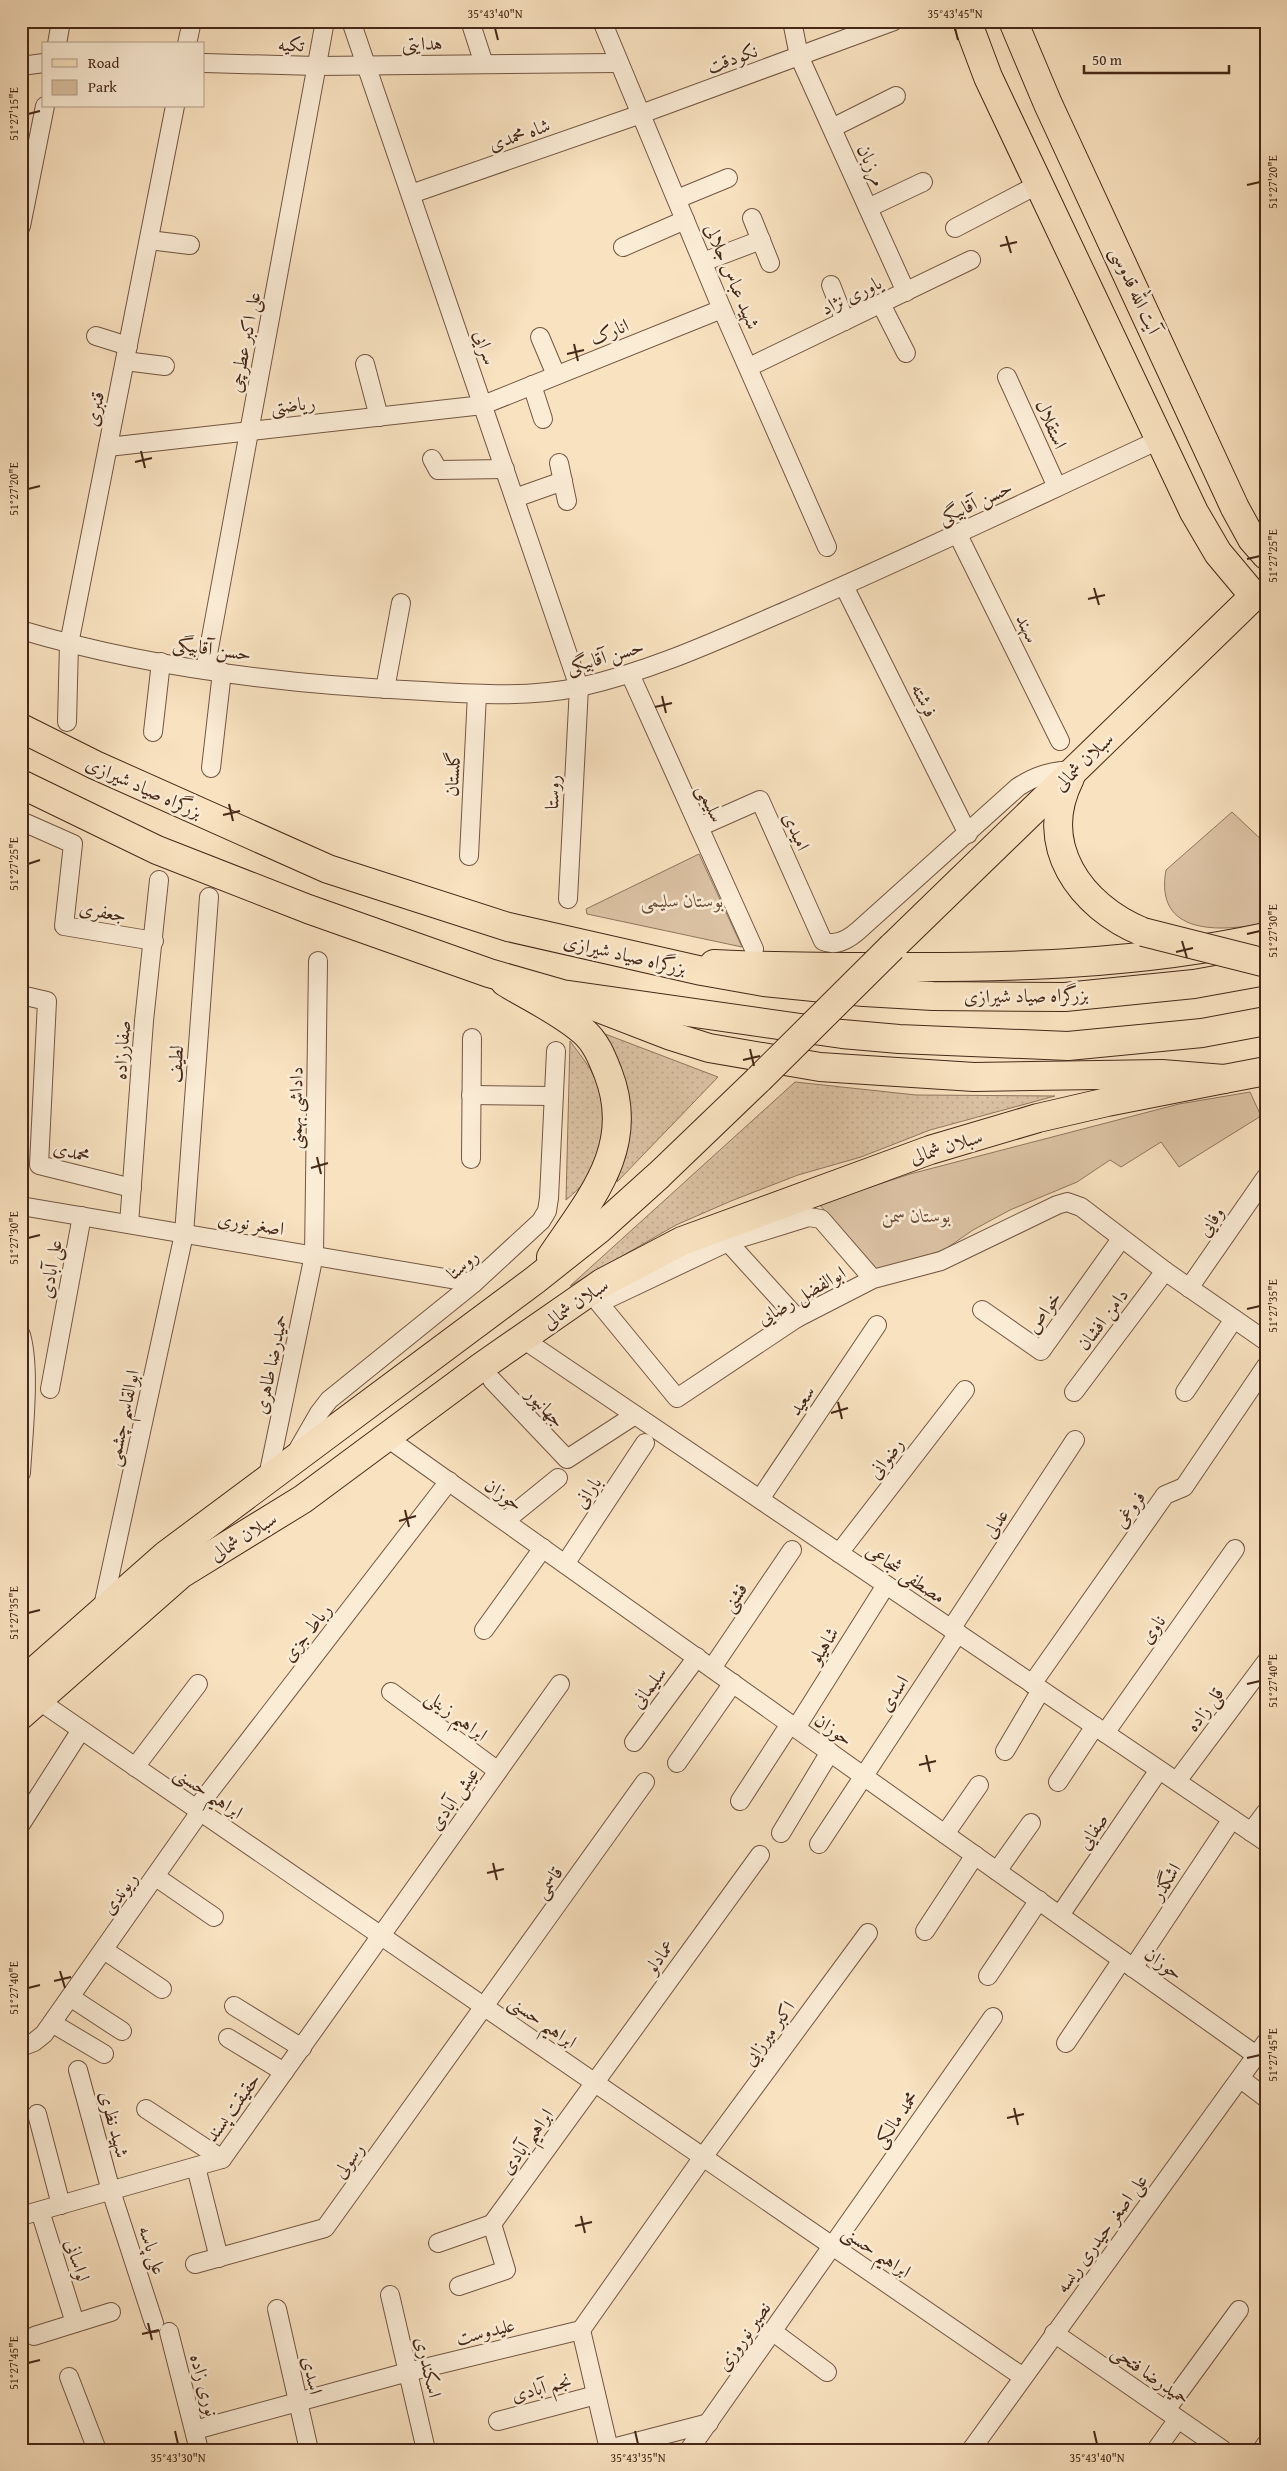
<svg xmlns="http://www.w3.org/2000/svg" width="1287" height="2471" viewBox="0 0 1287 2471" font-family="'Gentium Book Plus',Amiri,serif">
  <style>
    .grass { fill: url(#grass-dots); stroke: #90755e }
    .park { fill: #dbc2a3; stroke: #90755e }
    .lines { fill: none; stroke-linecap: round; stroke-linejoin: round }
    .minor-casing { stroke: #735642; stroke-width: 20 }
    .primary-casing { stroke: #462818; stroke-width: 30 }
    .trunk-casing { stroke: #462818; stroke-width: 30 }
    .minor { stroke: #fbecd6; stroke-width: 18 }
    .primary { stroke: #f9e2c0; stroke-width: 28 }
    .trunk { stroke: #f9e2c0; stroke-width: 28 }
    .primary-bridge-casing { stroke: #462818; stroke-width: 30; stroke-linecap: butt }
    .primary-bridge { stroke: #f9e2c0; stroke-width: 28 }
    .ticks { fill: none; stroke: #462818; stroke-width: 2 }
    .labels { text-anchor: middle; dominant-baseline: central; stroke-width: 5; stroke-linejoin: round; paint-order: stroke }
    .street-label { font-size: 19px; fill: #462818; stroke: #fbecd6 }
    .park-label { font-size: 19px; font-style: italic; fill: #6b4e3b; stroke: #fbecd6 }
    .neatline { fill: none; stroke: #462818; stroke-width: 2 }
    .ticks-label { font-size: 12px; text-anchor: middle; fill: #462818 }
  </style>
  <defs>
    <pattern id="grass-dots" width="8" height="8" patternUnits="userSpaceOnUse" patternTransform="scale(1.25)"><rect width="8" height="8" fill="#dbc2a3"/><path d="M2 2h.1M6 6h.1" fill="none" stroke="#bda78c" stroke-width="1.8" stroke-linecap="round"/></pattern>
  </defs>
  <rect width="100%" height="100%" fill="#f9e2c0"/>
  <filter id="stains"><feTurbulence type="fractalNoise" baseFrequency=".004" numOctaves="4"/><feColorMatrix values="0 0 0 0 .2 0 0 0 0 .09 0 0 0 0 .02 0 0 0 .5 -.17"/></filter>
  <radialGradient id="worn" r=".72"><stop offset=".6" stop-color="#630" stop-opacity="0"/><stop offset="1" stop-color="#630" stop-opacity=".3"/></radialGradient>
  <g class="grass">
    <path d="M592,1029L718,1077L617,1182L623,1158L621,1076L611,1046Z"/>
    <path d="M570,1041C580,1055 593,1070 599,1086C608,1115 606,1150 590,1175C585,1184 574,1193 566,1200Z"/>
    <path d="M795,1082L916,1095L1055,1096L930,1130L861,1157L798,1175L731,1201L676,1225L570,1286Z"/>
  </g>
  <g class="park">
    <path d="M1232,812L1266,844V923C1220,932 1154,936 1166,870Z"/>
    <path d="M699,854L742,947L587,914L586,909Z"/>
    <path d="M1250,1092L1261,1116L1179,1167L1161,1142L1121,1167L1110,1160L1077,1182L1010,1210L973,1230L944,1250L877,1271L819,1204L910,1174L1179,1104Z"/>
  </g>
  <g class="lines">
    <g class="minor-casing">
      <g id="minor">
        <path d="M351,21L579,687L568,899"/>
        <path d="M470,21L484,64"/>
        <path d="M602,21L722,309L827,547"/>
        <path d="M792,21L799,56L906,292"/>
        <path d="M57,44L61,21"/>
        <path d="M187,44L192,21"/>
        <path d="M204,63L317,66L618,63"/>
        <path d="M21,66L44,63"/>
        <path d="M832,128L896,96"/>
        <path d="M411,194L641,114L894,21"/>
        <path d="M677,199L728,178"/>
        <path d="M868,208L923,182"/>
        <path d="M752,218L770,263"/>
        <path d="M21,226L45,106"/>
        <path d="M955,228L1039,184"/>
        <path d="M149,240L190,245"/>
        <path d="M623,247L685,220"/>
        <path d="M703,262L761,240"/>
        <path d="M831,285L845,321"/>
        <path d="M881,304L906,353"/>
        <path d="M96,336L128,346"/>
        <path d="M540,337L556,375"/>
        <path d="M125,361L165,366"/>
        <path d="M365,364L379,417"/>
        <path d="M749,367L971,260"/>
        <path d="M1007,377L1057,487"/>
        <path d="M532,385L543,419"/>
        <path d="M108,447L483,405L722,309"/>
        <path d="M432,459L438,470L505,469"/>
        <path d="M559,463L567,501"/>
        <path d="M515,498L563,481"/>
        <path d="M957,533L1060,741"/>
        <path d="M844,586L968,834"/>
        <path d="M21,630C148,668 291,685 424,691C475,694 529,698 580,687C652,671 720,639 788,610C913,556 1035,497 1159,440"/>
        <path d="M205,670L325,21"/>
        <path d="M630,674L754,949"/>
        <path d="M385,689L401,603"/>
        <path d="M67,722L69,644L175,106"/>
        <path d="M153,732L161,662"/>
        <path d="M211,768L222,672"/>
        <path d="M21,821L73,844L64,926L154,941"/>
        <path d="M699,827L760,800L823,941C836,947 849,939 859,930L1018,787C1037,775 1051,771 1074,770"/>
        <path d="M469,856L477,694"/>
        <path d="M21,995L47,1001L39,1165L132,1188"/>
        <path d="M471,1095L553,1096"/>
        <path d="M471,1159L472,1038"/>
        <path d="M21,1206L474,1283"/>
        <path d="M129,1224L144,1021L159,880"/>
        <path d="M728,1242L797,1318"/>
        <path d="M873,1279L821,1219L809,1217L728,1242L599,1303L677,1398L797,1318L873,1279L941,1261L1057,1205L1067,1202L1081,1207L1165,1271L1266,1341"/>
        <path d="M1189,1288L1266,1177"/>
        <path d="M982,1310L1041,1351L1121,1239"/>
        <path d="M21,1335C31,1369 23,1436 21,1473"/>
        <path d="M523,1339L1266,1842"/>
        <path d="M492,1380L567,1459L635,1415"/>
        <path d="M50,1389L82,1216"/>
        <path d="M1074,1392L1165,1271"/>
        <path d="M1185,1392L1234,1319"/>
        <path d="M386,1437L1256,2055"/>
        <path d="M296,1453L319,1413L329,1400L474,1283L541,1221L547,1211L549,1198L556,1051"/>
        <path d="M267,1481L314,1255L318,961"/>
        <path d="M760,1499L877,1325"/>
        <path d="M505,1521L558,1478"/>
        <path d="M839,1553L965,1390"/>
        <path d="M565,1564L645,1443"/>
        <path d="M102,1611L184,1234L209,897"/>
        <path d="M951,1629L1075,1440"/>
        <path d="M484,1630L543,1548"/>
        <path d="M712,1668L792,1550"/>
        <path d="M1032,1684L1165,1495L1184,1487L1266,1366"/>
        <path d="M391,1692L498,1771"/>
        <path d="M38,1700L1023,2377"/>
        <path d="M796,1728L886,1585"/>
        <path d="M1105,1733L1235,1549"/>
        <path d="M634,1742L697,1657"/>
        <path d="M1005,1751L1041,1690"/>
        <path d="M677,1763L733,1683"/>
        <path d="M135,1767L198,1684"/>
        <path d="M1177,1781L1266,1662"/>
        <path d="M1058,1782L1095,1726"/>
        <path d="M740,1801L790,1724"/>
        <path d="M196,1809L449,1481"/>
        <path d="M21,1824L81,1730"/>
        <path d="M1251,1832L1266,1812"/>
        <path d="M781,1833L830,1752"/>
        <path d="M945,1834L979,1785"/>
        <path d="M819,1844L958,1633"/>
        <path d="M997,1871L1031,1823"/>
        <path d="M156,1877L214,1917"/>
        <path d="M1060,1915L1159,1770"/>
        <path d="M925,1931L975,1855"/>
        <path d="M104,1950L162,1989"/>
        <path d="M1133,1968L1232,1819"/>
        <path d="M988,1976L1039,1900"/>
        <path d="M70,1997L122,2031"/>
        <path d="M234,2006L302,2048"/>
        <path d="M52,2023L104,2054"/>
        <path d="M228,2038L284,2072"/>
        <path d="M1066,2043L1122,1960"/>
        <path d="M21,2047L34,2042L44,2034L200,1812"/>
        <path d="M78,2070L111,2191L154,2323"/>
        <path d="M1241,2079L1266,2098"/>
        <path d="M146,2109L222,2159"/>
        <path d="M37,2114L61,2205"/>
        <path d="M196,2167L219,2258"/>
        <path d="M40,2211L75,2323"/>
        <path d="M21,2216L222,2159L560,1684"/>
        <path d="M438,2243L492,2224"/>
        <path d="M195,2264L325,2228L645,1782"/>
        <path d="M459,2286L506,2270L492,2224L760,1855"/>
        <path d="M390,2295L426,2450"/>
        <path d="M277,2309L309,2450"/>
        <path d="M581,2330L609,2449"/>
        <path d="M772,2331L827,2372"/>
        <path d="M169,2332L199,2450"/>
        <path d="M1054,2333L1223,2450"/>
        <path d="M34,2336L111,2312"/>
        <path d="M69,2377L97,2450"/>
        <path d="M1166,2410L1239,2310"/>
        <path d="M498,2421L596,2395"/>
        <path d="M195,2430L408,2372L581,2330L703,2157L868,1933"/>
        <path d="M605,2450L709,2423"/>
        <path d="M689,2450L993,2017"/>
        <path d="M971,2450L1266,2042"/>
        <path d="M1156,2450L1178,2419"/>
        <path d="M1262,2450L1266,2444"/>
      </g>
    </g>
    <g class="primary-casing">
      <g id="primary">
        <path d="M1013,21L1048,104L1235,508L1252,539L1266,555"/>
        <path d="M1070,778C1036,845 1080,906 1143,932"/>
        <path d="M892,947L1254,596L1218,553L1194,512L988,77L967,21"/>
        <path d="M714,964C771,967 828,967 885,967C1012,968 1141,964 1266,937"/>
        <path d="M505,982C531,998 560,1011 583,1031C596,1042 602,1058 608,1073C637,1147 590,1199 551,1257"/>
        <path d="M583,1002L671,1036L709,1048L820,1067L974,1077L1162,1074L1224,1079L1266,1071"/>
        <path d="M21,1683L166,1555L535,1280L598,1230L659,1175L759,1079"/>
        <path d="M21,1715L181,1574L303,1499L481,1367L602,1283L682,1241L930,1150L1038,1118L1107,1102L1224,1079"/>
      </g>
    </g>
    <g class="trunk-casing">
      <g id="trunk">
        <path d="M21,728L95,765L328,869L508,927L702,971L764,982L864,992L933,996L1065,997L1194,984L1266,971"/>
        <path d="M21,784L157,850L308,909L489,973L562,994L842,1034L899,1039L1068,1046L1202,1033L1266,1021"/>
      </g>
    </g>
    <use href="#minor" class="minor"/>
    <use href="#primary" class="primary"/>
    <use href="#trunk" class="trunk"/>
    <g class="primary-bridge-casing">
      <g id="primary-bridge">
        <path d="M1143,932L1266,963"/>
        <path d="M759,1079L892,947"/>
      </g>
    </g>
    <use href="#primary-bridge" class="primary-bridge"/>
  </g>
  <path class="ticks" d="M495,28L498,40M955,28L958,40M28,114L40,111M1247,185L1260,182M1006,236L1011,253M1000,246L1017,242M574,344L578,361M567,354L584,350M141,451L145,468M135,462L152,458M28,489L40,486M1247,559L1260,556M1094,588L1099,605M1088,599L1105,595M662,696L666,713M655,707L672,703M229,804L233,821M223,815L240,811M28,864L40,860M1247,934L1260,931M1182,941L1187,958M1176,952L1193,948M750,1049L754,1066M743,1060L760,1056M317,1157L321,1174M311,1168L328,1163M28,1238L40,1235M1247,1309L1260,1306M838,1402L842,1419M831,1413L848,1408M405,1510L409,1527M399,1521L416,1516M28,1613L40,1610M1247,1684L1260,1681M926,1755L930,1772M919,1765L936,1761M493,1863L497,1880M487,1873L504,1869M60,1971L65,1988M54,1981L71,1977M28,1988L40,1985M1247,2058L1260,2055M1014,2108L1018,2125M1007,2118L1024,2114M581,2216L585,2233M575,2226L592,2222M148,2323L152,2340M142,2334L159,2330M28,2363L40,2360M175,2431L178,2444M635,2431L638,2444M1094,2431L1097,2444"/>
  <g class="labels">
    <g class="street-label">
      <text transform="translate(422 43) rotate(-1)">هدایتی</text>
      <text transform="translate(291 44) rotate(2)">تکیه</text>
      <text transform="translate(732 58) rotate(-20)">نکودقت</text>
      <text transform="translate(519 134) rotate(-19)">شاه محمدی</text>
      <text transform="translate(872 165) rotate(66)">مرزبان</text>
      <text transform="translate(733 276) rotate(67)">شهید عباس جلالی</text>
      <text transform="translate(1136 290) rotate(65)">آیت الله قدوسی</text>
      <text transform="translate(851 295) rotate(-26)">یاوری نژاد</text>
      <text transform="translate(609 331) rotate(-22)">انارک</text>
      <text transform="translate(244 342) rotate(-79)">علی اکبر عطرچی</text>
      <text transform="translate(486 347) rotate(71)">سرایی</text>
      <text transform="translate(293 404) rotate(-6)">ریاضتی</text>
      <text transform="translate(94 409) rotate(-79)">قنبری</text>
      <text transform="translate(1052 424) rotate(66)">استقلال</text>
      <text transform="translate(975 502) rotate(-25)">حسن آقابیگی</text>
      <text transform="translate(1028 628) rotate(64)">سهند</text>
      <text transform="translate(212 648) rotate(8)">حسن آقابیگی</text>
      <text transform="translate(605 656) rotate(-16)">حسن آقابیگی</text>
      <text transform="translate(925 700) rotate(64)">فرشته</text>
      <text transform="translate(1083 761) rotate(-44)">سبلان شمالی</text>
      <text transform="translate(452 774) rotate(-87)">گلستان</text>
      <text transform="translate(144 787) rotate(24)">بزرگراه صیاد شیرازی</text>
      <text transform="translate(552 792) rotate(-87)">روستا</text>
      <text transform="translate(711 803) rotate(66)">سلیمی</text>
      <text transform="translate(797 831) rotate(66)">امیدی</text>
      <text transform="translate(103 911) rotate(10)">جعفری</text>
      <text transform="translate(625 954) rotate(13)">بزرگراه صیاد شیرازی</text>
      <text transform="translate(1026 995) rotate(-1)">بزرگراه صیاد شیرازی</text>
      <text transform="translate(121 1050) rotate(-86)">صفارزاده</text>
      <text transform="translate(175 1064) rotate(-86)">لطیف</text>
      <text transform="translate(295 1108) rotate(-89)">داداشی بهمنی</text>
      <text transform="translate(946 1146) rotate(-17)">سبلان شمالی</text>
      <text transform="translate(72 1151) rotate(15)">محمدی</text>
      <text transform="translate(1210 1221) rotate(-55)">وفایی</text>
      <text transform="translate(251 1223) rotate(9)">اصغر نوری</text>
      <text transform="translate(462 1264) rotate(-41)">روستا</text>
      <text transform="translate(50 1269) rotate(-80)">علی آبادی</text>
      <text transform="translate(801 1295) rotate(-30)">ابوالفضل رضایی</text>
      <text transform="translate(575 1303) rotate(-34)">سبلان شمالی</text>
      <text transform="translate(1043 1312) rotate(-55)">خواص</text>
      <text transform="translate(1102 1319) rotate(-53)">دامن افشان</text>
      <text transform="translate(270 1364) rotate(-78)">حمیدرضا طاهری</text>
      <text transform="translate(801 1400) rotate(-56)">سعید</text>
      <text transform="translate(546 1407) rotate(47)">جهانپور</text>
      <text transform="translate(122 1418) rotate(-78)">ابوالقاسم چشمی</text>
      <text transform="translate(885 1458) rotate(-53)">رضوانی</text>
      <text transform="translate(587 1492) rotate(-56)">بارانی</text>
      <text transform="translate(504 1494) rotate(35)">حوزان</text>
      <text transform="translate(1129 1509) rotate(-55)">فروغی</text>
      <text transform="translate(995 1523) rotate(-57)">عدلی</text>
      <text transform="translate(243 1536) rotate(-32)">سبلان شمالی</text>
      <text transform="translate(906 1573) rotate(34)">مصطفی شجاعی</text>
      <text transform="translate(734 1597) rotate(-56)">فشنی</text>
      <text transform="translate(1152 1629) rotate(-55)">ناوی</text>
      <text transform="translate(306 1632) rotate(-52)">رباط جزی</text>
      <text transform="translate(823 1645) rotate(-58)">شاهیلو</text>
      <text transform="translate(648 1687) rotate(-53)">سلیمانی</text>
      <text transform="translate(893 1693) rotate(-57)">اسدی</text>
      <text transform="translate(1204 1709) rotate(-53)">قلی زاده</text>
      <text transform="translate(457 1715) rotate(37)">ابراهیم زینلی</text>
      <text transform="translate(834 1729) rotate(35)">حوزان</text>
      <text transform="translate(209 1792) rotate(34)">ابراهیم حسنی</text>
      <text transform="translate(453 1798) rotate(-55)">عیش آبادی</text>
      <text transform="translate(1092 1831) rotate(-56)">صفایی</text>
      <text transform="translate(1165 1881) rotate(-57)">اشگذر</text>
      <text transform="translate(548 1882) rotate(-54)">قاسمی</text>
      <text transform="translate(119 1893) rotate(-54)">ریوندی</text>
      <text transform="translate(659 1956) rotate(-54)">عمادلو</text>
      <text transform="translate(1164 1963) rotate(35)">حوزان</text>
      <text transform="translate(543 2021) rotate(35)">ابراهیم حسنی</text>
      <text transform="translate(768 2033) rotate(-54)">اکبر میرزایی</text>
      <text transform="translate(232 2107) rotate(-54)">حقیقت پسند</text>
      <text transform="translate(895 2119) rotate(-55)">محمد مالکی</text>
      <text transform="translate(115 2124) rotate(75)">شهید نظری</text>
      <text transform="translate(526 2141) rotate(-54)">ابراهیم آبادی</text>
      <text transform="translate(348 2160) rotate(-54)">رسولی</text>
      <text transform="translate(1101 2233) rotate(-54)">علی اصغر حیدری ریسه</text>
      <text transform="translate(153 2250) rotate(72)">علی پاسه</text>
      <text transform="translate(877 2251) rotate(34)">ابراهیم حسنی</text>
      <text transform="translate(78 2260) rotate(73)">لواسانی</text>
      <text transform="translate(485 2331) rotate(-14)">علیدوست</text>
      <text transform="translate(743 2336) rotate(-55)">نصیر نوروزی</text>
      <text transform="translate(429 2367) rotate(77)">اسکندری</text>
      <text transform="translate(1151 2374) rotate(35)">حمیدرضا فتحی</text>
      <text transform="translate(313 2375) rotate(78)">اسدی</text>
      <text transform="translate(205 2385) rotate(75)">نوری زاده</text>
      <text transform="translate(541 2387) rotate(-15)">نجم آبادی</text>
    </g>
    <g class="park-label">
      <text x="682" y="900">بوستان سلیمی</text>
      <text x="916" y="1215">بوستان سمن</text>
    </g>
  </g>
  <rect width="1287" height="2471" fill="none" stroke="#f9e2c0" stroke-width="55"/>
  <rect x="42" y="42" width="162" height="65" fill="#fbecd6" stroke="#b39e8a"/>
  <rect x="52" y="59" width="25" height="8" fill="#f9e2c0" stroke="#b39e8a"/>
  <text x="88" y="68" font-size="15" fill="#462818">Road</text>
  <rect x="52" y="80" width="25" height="15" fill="#dbc2a3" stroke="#b39e8a"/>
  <text x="88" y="92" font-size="15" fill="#462818">Park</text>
  <path d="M1084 65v8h145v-8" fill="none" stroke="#462818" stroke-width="2.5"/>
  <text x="1092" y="65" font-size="15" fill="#462818" stroke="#fbecd6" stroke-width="4" paint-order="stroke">50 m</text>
  <rect x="28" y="28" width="1232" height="2416" class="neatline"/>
  <g class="ticks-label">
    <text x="495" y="18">35°43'40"N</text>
    <text x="955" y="18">35°43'45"N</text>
    <text transform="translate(14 114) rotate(-90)" y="4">51°27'15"E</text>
    <text transform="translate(1273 182) rotate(-90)" y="4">51°27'20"E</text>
    <text transform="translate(14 489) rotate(-90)" y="4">51°27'20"E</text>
    <text transform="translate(1273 556) rotate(-90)" y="4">51°27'25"E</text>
    <text transform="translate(14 864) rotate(-90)" y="4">51°27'25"E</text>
    <text transform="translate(1273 931) rotate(-90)" y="4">51°27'30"E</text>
    <text transform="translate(14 1238) rotate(-90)" y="4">51°27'30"E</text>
    <text transform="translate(1273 1306) rotate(-90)" y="4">51°27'35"E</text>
    <text transform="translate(14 1613) rotate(-90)" y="4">51°27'35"E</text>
    <text transform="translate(1273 1681) rotate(-90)" y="4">51°27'40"E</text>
    <text transform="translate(14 1988) rotate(-90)" y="4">51°27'40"E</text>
    <text transform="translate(1273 2055) rotate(-90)" y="4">51°27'45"E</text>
    <text transform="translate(14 2363) rotate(-90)" y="4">51°27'45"E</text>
    <text x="178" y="2462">35°43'30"N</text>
    <text x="638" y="2462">35°43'35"N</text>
    <text x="1097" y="2462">35°43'40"N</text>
  </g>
  <rect width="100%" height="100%" filter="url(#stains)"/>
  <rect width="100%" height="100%" fill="url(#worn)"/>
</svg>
